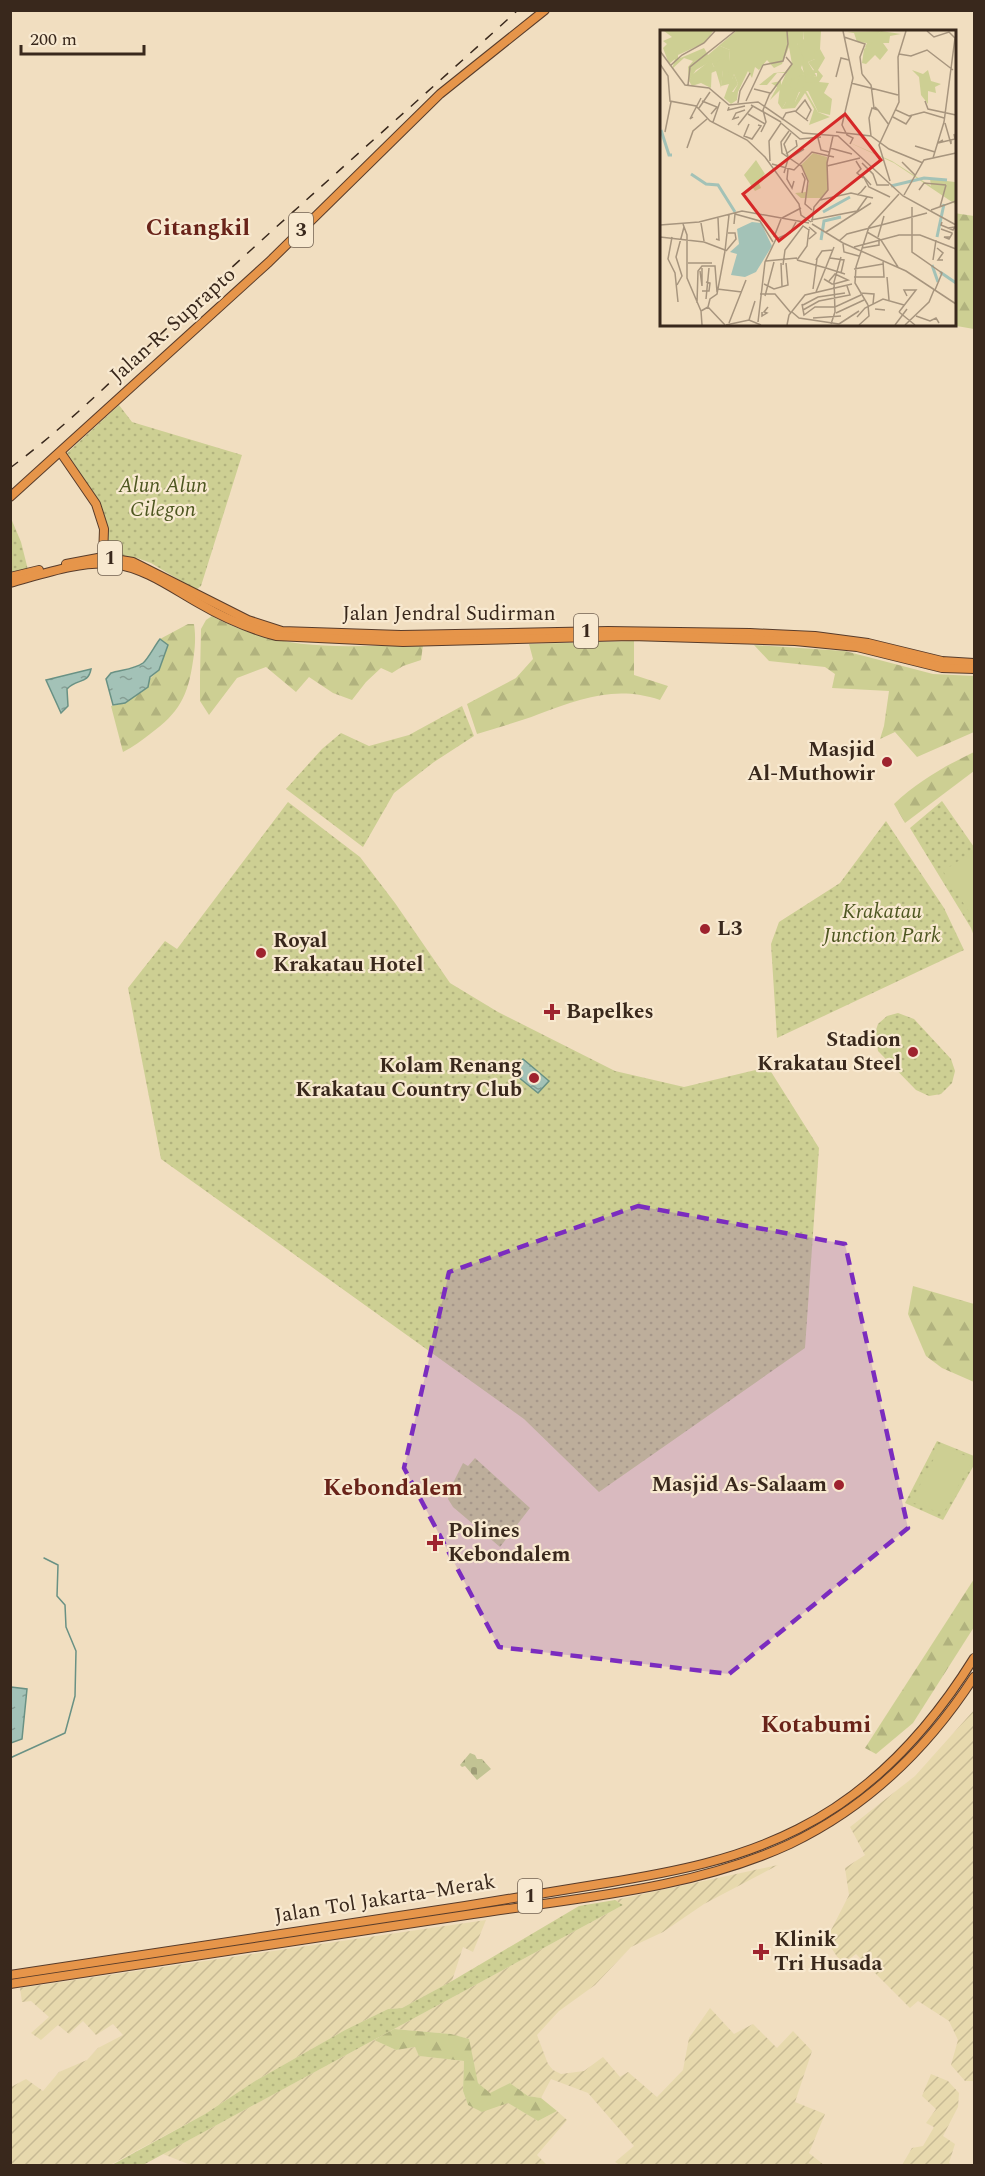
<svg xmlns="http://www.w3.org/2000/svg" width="985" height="2176" viewBox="0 0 985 2176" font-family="Spectral,serif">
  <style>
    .farmland { fill: url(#farmland-furrows) }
    .green { fill: url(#green-dots) }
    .forest { fill: url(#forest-firs) }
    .cemetery { fill: url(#cemetery-stones) }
    .pitch { fill: #cdcf93 }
    .water { fill: url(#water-ripples); stroke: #699184; stroke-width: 1.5 }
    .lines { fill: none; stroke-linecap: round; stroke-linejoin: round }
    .stream { stroke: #699184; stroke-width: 1.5 }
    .highway-casing { stroke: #583c2b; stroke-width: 10 }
    .highway { stroke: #e6954a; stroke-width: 8 }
    .rail { stroke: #39281c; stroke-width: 1.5; stroke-dasharray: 10 10; stroke-linecap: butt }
    .marked { fill: #7b2cbf; fill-opacity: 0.2; stroke: #7b2cbf; stroke-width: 4.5; stroke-dasharray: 12 8; stroke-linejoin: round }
    .poi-dot { fill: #9e232e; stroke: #f8e9d0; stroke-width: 2 }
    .labels { text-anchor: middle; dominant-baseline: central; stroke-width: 4.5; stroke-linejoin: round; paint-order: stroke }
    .shield { fill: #f8e9d0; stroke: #726252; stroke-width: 1.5 }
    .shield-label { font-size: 20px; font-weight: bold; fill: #39281c }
    .street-label { font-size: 21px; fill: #39281c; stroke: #f8e9d0 }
    .park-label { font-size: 21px; font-style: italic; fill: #4e5721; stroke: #f8e9d0 }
    .poi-label { font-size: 21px; font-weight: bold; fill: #39281c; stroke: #f8e9d0; text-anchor: start }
    .quarter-label { font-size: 24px; font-weight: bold; fill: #692319; stroke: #f8e9d0 }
    .inset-river { fill: none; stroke: #a3c2b7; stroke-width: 3 }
    .inset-road { fill: none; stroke: #a7957e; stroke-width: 1.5 }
    .view { fill: #d62828; fill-opacity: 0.15; stroke: #d62828; stroke-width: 3 }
    .inset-edge { fill: none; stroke: #39281c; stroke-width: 3 }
  </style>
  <defs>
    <pattern id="farmland-furrows" width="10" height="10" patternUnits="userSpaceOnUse" patternTransform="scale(1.5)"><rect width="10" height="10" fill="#e7d9ad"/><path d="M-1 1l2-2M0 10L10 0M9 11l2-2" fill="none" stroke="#c7ba94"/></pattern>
    <pattern id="green-dots" width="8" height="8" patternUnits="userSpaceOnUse" patternTransform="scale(1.5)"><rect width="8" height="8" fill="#cdcf93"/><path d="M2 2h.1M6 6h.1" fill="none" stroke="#b1b27e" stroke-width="1.8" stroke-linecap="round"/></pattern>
    <pattern id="forest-firs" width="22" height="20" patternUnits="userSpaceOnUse" patternTransform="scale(1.5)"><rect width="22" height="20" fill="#cdcf93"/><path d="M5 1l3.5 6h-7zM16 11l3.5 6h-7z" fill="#b1b27e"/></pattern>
    <pattern id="cemetery-stones" width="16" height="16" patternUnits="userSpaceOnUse" patternTransform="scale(1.5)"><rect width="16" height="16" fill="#c2c393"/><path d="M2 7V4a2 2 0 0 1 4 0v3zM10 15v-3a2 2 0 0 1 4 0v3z" fill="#9f9e77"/></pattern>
    <pattern id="water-ripples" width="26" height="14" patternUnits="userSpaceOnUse" patternTransform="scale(1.5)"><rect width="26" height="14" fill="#a3c2b7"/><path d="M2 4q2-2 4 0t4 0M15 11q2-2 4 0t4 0" fill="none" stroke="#869e94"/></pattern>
  </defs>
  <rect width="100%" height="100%" fill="#f1dec0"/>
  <g class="farmland">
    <path d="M974,1710V2081H965L951,2065L958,2040L949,2021L918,2001L910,2008L856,1954L842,1964L826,1940L849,1895L845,1868L865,1855L850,1827L915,1776Z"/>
    <path d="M778,1865L704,1904L663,1932L631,1947L595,1985L559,2011L537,2035L548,2064L553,2070L561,2074L584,2071L603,2057L620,2077L628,2072L657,2097L683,2070L689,2038L710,2008L734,2034L753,2024L777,2048L793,2031L812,2051L795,2102L825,2114L809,2153L824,2165H620L615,2162L634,2146L588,2093L551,2079L541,2098L528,2096L510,2083L490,2094L478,2083L468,2039L451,2034L394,2029L623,1905L615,1900Z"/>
    <path d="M486,1920L473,1952L463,1947L452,1981L402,2008L388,2009L345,2030L255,2081L205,2114L110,2165L11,2166V2087L26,2079L43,2091L59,2072L87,2060L98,2048L123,2035L113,2024L96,2035L83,2021L69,2034L58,2025L41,2040L31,2033L49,2017L31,2001L22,2002L20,1988Z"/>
    <path d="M374,2040L396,2050L415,2047L420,2056L464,2061L463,2091L468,2105L508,2103L538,2121L557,2111L567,2120L537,2155L547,2165L193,2166L163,2154Z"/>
    <path d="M931,2074L948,2081L959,2093L958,2107L943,2136L955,2144L949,2163L953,2165H902L912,2148L923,2146L934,2127L926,2123L936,2109L922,2096Z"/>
  </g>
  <g class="green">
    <path d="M119,405L132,422L242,455L201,586L196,590L151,563L137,558L106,554L107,530L100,502L67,453Z"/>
    <path d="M10,516L21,542L28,570L10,574Z"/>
    <path d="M462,706L474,736L434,762L394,793L363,847L286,789L322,749L341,733L369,746L409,735Z"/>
    <path d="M942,801L974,847V936L971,928L910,828Z"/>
    <path d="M288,802L360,857L395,903L450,983L498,1012L615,1071L684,1087L768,1067L819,1148L805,1348L599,1492L524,1419L161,1159L128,988L165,941L177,949Z"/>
    <path d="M886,821L944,908L964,950L777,1038L771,944L779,922L840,883Z"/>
    <path d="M898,1013L914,1019L951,1059L955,1071L952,1083L941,1094L929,1096L916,1090L878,1051L875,1033L878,1024L887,1016Z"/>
    <path d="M937,1441L974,1456V1465L943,1520L905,1503Z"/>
    <path d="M475,1458L530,1508L500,1547L453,1507L448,1499L452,1485L463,1463L468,1466Z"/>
    <path d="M615,1900L623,1905L143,2165L110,2166L205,2114L255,2081L345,2030L388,2009L402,2008L452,1981L579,1906Z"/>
  </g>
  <g class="forest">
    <path d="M954,213L974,216V329L945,324H954Z"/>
    <path d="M212,616C285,655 344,645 423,645L421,660L403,666L392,673L381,668L366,682L352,700L333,693L309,677L296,692L266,667L237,678L209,715L200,701V676L201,629L206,620Z"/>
    <path d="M188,624H194C196,637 195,649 193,661C188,696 179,713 150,734C142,740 133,747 123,752L111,706L125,703L159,670L167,646L160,639Z"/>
    <path d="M634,641V675L668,686L660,700C615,685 581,699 539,714C519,722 498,727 477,734L467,704L516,678L533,659L529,644Z"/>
    <path d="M754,645L845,651L933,674L974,676V732L917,757L895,732L880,739L884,726L889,691L832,688L835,674L825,667L769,661Z"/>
    <path d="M974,752V771L905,823L894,804C918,781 945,766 974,752Z"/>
    <path d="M913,1286L974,1304V1382L942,1368L926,1356L908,1314Z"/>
    <path d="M974,1579V1627L913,1723L876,1754L865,1748Z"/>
    <path d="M394,2029L451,2034L469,2039L478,2083L490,2093L510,2083L528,2096L541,2098L557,2111L538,2121L508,2103L482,2112L468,2105L463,2091L464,2061L419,2056L415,2047L396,2050L374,2040Z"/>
  </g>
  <path class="cemetery" d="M470,1753L475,1755L477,1759H482L491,1769L477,1780L465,1766L462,1767L460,1765Z"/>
  <g class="pitch">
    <path d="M974,851V920L943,871Z"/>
    <path d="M941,1445L973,1459L943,1514L911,1502Z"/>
  </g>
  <g class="water">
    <path d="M160,639L168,645L159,670L150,677L148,687L125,703L113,705L106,679L111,673C121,670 135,669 143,663C148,659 155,645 160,639Z"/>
    <path d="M91,669C88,685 77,678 67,689L68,706L61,713L46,680Z"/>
    <path d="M523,1059L549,1081L538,1093L512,1072Z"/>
    <path d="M11,1687L27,1689L22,1739L11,1743Z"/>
  </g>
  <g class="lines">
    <path class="stream" d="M10,1758L65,1733L75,1696L76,1651L66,1627L65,1605L57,1596L58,1565L44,1558"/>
    <g class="highway-casing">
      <g id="highway">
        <path d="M61,453L96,504L104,529L103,557"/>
        <path d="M10,497L269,262L440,94L545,10"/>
        <path d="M66,564L103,557L133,562L248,620L282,631L401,635L608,631L750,633L815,636L868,643L942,661L974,663"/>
        <path d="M10,577L39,570"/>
        <path d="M10,583C43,574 79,561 114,564C145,568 173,589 200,604C224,618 250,629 276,636L403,642L631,636L795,641L857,647L942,668L974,669"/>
        <path d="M10,1975C162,1952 314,1929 465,1906C512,1898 559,1891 606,1883C673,1872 737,1860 798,1829C874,1791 930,1729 974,1658"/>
        <path d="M10,1984C165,1961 319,1937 473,1914C578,1898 693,1889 790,1844C867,1807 928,1748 974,1677"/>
      </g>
    </g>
    <use href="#highway" class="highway"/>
    <path class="rail" d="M10,468C84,413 149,343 217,281C316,190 418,101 518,10"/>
  </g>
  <path class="marked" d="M638,1206L845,1244L908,1528L729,1674L499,1647L404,1468L449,1272Z"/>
  <g class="poi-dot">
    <circle cx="887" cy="762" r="6"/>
    <circle cx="705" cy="929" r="6"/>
    <circle cx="261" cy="953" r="6"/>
    <path d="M549 1003h6v6h6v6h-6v6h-6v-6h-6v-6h6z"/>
    <circle cx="913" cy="1052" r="6"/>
    <circle cx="534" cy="1078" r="6"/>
    <circle cx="839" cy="1485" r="6"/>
    <path d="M432 1534h6v6h6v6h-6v6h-6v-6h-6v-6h6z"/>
    <path d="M758 1943h6v6h6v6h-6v6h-6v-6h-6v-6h6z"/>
  </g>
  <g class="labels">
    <g class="shield">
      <rect x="289" y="213" width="24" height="34" rx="4.5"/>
      <rect x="98" y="541" width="24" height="34" rx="4.5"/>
      <rect x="574" y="614" width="24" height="34" rx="4.5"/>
      <rect x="518" y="1879" width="24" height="34" rx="4.5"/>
    </g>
    <g class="shield-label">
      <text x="301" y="230">3</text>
      <text x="110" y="558">1</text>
      <text x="586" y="631">1</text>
      <text x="530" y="1896">1</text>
    </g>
    <g class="street-label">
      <text transform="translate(173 325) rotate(-42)">Jalan R. Suprapto</text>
      <text x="449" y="614">Jalan Jendral Sudirman</text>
      <text transform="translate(385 1899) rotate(-9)">Jalan Tol Jakarta–Merak</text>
    </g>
    <g class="park-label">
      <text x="163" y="486">Alun Alun<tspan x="163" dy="24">Cilegon</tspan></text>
      <text x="882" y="912">Krakatau<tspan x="882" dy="24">Junction Park</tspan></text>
    </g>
    <g class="poi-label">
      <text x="875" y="750" text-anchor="end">Masjid<tspan x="875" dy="24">Al-Muthowir</tspan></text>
      <text x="717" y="929">L3</text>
      <text x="273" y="941">Royal<tspan x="273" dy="24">Krakatau Hotel</tspan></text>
      <text x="566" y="1012">Bapelkes</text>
      <text x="901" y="1040" text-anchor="end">Stadion<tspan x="901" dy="24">Krakatau Steel</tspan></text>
      <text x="522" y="1066" text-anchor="end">Kolam Renang<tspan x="522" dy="24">Krakatau Country Club</tspan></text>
      <text x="827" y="1485" text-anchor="end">Masjid As-Salaam</text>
      <text x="448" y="1531">Polines<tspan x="448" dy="24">Kebondalem</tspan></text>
      <text x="774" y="1940">Klinik<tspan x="774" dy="24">Tri Husada</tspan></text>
    </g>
    <g class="quarter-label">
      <text x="198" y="228">Citangkil</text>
      <text x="393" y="1488">Kebondalem</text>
      <text x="816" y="1725">Kotabumi</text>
    </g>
  </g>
  <g transform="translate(660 30)">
    <rect width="296" height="296" fill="#f1dec0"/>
    <path d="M144,1H161L160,19L155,29L148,32L157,47L146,45L149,51L169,53L164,63L172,69L170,85L158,82L148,61L139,62L135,72H126L122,79L118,73L120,58L131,47L144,44L137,13L144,9ZM221,1L241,4L230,6L229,13H223L228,20L220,30L215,25L206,34L202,33L204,19ZM60,16L70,20L69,31L54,37L52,33L51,58L41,53L32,56L29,51L32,45L53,28ZM63,39L70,40L72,49L74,44L78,54L72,62H78L77,70L71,74L64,68L69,54L61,56ZM252,40L263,44L268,40L271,51L281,54L275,57L276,63L268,61V74L261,65L259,47ZM186,111L232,131L271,156L270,149L295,152V174L234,133ZM153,123L167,127L168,160L161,168H141L135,163L146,162L149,153L141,135Z" fill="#cdcf93"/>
    <path d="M4,1H53L46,12L18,25V29L44,18L48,25L76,1H144L143,14L137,13L144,29L141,38L145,44L129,50V55L133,49L139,50L134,62L129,55L124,56L110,70L117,57L111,53L121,51V55L126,43H117L107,55H99L114,43L125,42L132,34L129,17L122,34L114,38L107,30L99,40L95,37L92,48L88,41L78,62L73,63L78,54L74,44L72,50L68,46L69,40H63L61,58L56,41L51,43L44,38L52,33L54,37L60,29L69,31L70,20L60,16L63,20L60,26L36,40L29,51L28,37L33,31L24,28L12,39L15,29L9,34L3,18L7,14L3,11L12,7ZM221,1L208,18L205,17L207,13L197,12L194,3L187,2ZM160,19L165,28L158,40L163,46L159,52L145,53L146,44L157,47V43H148L154,40L148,32L155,29L154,22ZM143,56L158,82L170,87L149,95L154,79L145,63L135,78L122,79L126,72H135ZM96,130L105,144L98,151L101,158L95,161L84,145Z" fill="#cdcf93"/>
    <path d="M92,192L101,193L112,216L96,242L85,247L71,245L77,224L70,222L79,214L77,199Z" fill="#a3c2b7"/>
    <path class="inset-river" d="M1,100L9,125H12M31,144L46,154L58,155L75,182M231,156L264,148L287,150M163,182L190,167M277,207L284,174M161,210L164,191L181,187M272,235L278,252M280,242L296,253"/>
    <path class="inset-road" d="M183,1L193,48L182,95L187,105L193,108L190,114M267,1L274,7L289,2L295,8M184,7L205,14L200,27L202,44M0,21L25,55L49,58L69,75L98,72L143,103L178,106L243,166L296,195M239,24L251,26L267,20L293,40M0,34L8,46L10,71L36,76L50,91L87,110L105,127L139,174L141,185L151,192M103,35L123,31L128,14L127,1M10,36L22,25L44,13L55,1M202,44L211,55L214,78M176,47L181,28L189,30M191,53L238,65M28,55L30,37L75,1M94,59L110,63L103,80L106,92L101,102M110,64L132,34L126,27M42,71L57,77L51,84M86,71L103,35M265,71L268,79L296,85M78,73L80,61L90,43M91,75L121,92M69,77L68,80L85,76M39,78L50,62M218,80L229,95M236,80L249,86L264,82L284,88M136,81L145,70L151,80L146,90M88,84L105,94M33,87L30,89L41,68M79,87L73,89L76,83L85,80M233,87L246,94L252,85M122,90L126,83L135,81L148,91M53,92L60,72M285,93L291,114V110M89,94L84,106L92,109L101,96L98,95M78,95L93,76M129,101L121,112L122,123L141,136M5,102L11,72M176,102L211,106L229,119L263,133M211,106L209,88L212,78L218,80L215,77M158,108L161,120L169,122M283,110L278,113L295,109L294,104M255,116L275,122M27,118L33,101L47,89M170,118L192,124M126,124L137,116L136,110M128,126L124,114L131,103M273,128L284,92L295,8M110,131L109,111L121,93L140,109L161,107M196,131L201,139L197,143L203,148M242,132L255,145M202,133L213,144L217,155H229M112,134L134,140L152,122L174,127M141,135L148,151L145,174L152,180M167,136L200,128M128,139L127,149L132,158L134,151M124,143L128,129L144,119M142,143L145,149L142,163M230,151L219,115L239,72L238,27L246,1M211,155L203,146L209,157L230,167M206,156L201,162L197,165L201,162ZM259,160L264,153L286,155M244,165L264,130L296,123M160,170L191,163L213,168M252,177V222L282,243L275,260M280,177L286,155M271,180L296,171M122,188L141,178M151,190L197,181L207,167M152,192L154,177L168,160L167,133L173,106M282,192L281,195L293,200L295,197L288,198M41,193L44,211M23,194L27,205V248L41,281M74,194L75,184L100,191L113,212M152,194L183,213L246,241L296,274M0,195L39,192L82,181L149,193M281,199L292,203V204L289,209L284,207H290M166,202L211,173M207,202L221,210L238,237M0,207L44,212L65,220M12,207L8,229L15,243L18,272M114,207L121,189M218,207L224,186M56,209L59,210L58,188M116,209L130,203L136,192M149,209L156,203L149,197M179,211L187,204L267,183M183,214L184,222L199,226M194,217L239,205H260L296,219M202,218L219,215V211M277,218L283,223L278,230H283M65,221L69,185M66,221L76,209L75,203H68M170,228L184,230L181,243M137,230L147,216L149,199M137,230L166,238M156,230L162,221L173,220M273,230L276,210M106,231L137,228M28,233H52M121,233L122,256M123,235L125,220L143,196L149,200M166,238L185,244M194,239L223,234M40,241L42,256V238M194,247H224L223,231M227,247L229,270M164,249L172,254H174L188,250L175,244L169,251M104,254L114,259L128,255L126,233M17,255L22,246L16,227L24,197M57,259L82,262M153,259L157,229M42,261H49L50,253L46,252M156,262L174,217M200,263L214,264L213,274M100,264H115L131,283M105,266L114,232M46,269L49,238M37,273L38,241L42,236H55L57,262M142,274L144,285L155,277H175L201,265M143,275L158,267L185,263M208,275L195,253L196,237L209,197L239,164M48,277L50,269L57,264L65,221M48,277L65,295M215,279L225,280L215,279M143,280L159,271L190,265L187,256M102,282V286L107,283L104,282L108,277M132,282L139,288L179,294M239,282L256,260H244L247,266M239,282L255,295M176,283L204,270M256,286L270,291L276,288L279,293M197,287L205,278L223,269L244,275M153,288L181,286M89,290L95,271M98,292L105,232L116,209M69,293L86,250M171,294L175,282L174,252L181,227M179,294L199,281M42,295L41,281L48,277M66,295L89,290L101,295M127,295L129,285L145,265L192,254M199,295L209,286L208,275M235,295L247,279M245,295L269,272L274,260"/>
    <path class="view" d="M185,84L221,130L119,211L83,164Z"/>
    <rect width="296" height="296" class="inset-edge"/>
  </g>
  <rect width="985" height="2176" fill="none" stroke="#39281c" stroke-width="24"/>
  <path d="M21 45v9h123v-9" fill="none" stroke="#39281c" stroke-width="3"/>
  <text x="30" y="45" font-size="18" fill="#39281c" stroke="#f8e9d0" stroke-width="4.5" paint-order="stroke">200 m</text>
</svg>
